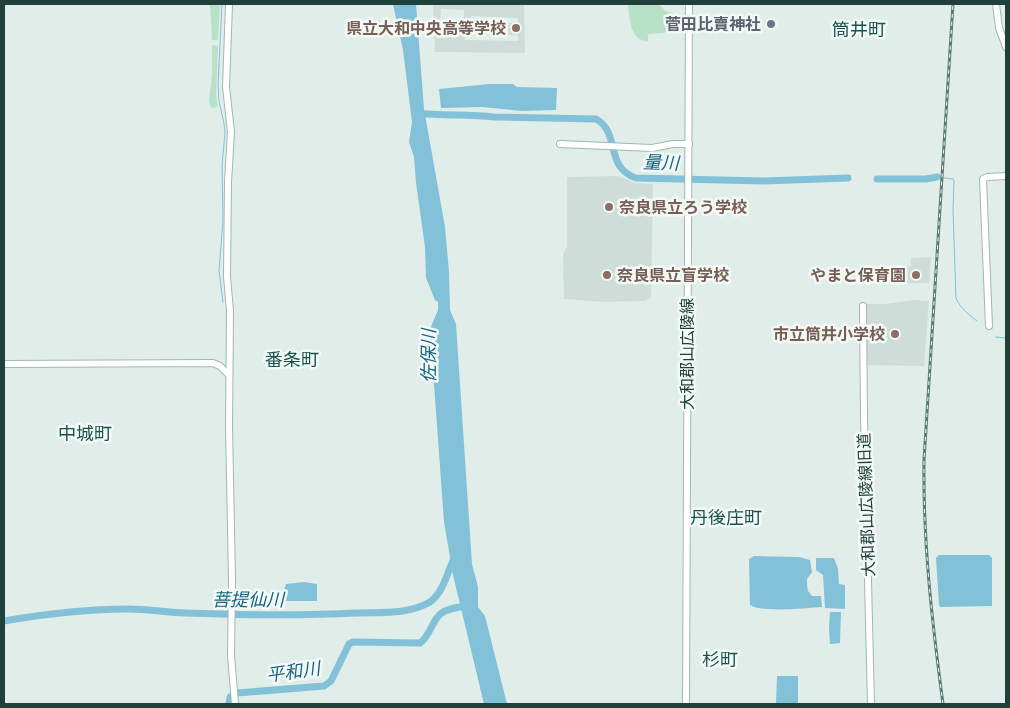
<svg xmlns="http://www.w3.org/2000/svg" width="1010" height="708" viewBox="0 0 1010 708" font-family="'Golos Text','Noto Sans JP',sans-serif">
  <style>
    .built { fill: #cfddd8; fill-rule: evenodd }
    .green { fill: #b8e1c7 }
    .water { fill: #83c1d8 }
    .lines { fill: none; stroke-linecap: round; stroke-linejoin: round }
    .stream { stroke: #83c1d8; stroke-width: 1 }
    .river { stroke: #83c1d8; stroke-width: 7 }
    .secondary-casing { stroke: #9ebab3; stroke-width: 8 }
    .secondary { stroke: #fff; stroke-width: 6 }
    .rail-casing { stroke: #5a7b76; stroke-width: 3 }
    .rail { stroke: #f2f9f6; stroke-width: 1; stroke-dasharray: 4; stroke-linecap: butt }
    .worship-dot { fill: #6b7280; stroke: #f2f9f6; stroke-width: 2 }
    .education-dot { fill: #8d6e63; stroke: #f2f9f6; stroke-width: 2 }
    .labels { text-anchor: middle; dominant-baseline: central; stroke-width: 5; stroke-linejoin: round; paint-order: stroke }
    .worship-label { font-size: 16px; font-weight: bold; fill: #5b616d; stroke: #f2f9f6; text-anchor: end }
    .education-label { font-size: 16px; font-weight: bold; fill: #785e54; stroke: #f2f9f6; text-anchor: end }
    .street-label { font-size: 16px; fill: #1f403b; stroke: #f2f9f6 }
    .neighbourhood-label { font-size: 18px; fill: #19544c; stroke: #f2f9f6 }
    .water-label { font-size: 18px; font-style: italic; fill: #136382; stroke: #f2f9f6 }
  </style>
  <rect width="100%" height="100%" fill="#e1ede9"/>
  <g class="built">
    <path d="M433,4H524L525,53L435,52ZM441,9L464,10V23H466V27H470L471,23L472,24V27H474L475,22H470L471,16L518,18V23H508V35H518V41L465,40V34H474V29H447V26H440Z"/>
    <path d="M481,22L506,23V26H503V32H505V35L481,34Z"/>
    <path d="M618,176L635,183L653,184L651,298L644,301L602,302L564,299L563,254L567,247V177Z"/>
    <path d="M931,257L929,283H903V267L911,266V258Z"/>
    <path d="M914,300L929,301L924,366L864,365L866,304H885Z"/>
  </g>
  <g class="green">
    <path d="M210,4H220L218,40H212Z"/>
    <path d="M628,4H659L665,11L673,13L674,26L664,33L648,34V42C629,38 630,20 628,4Z"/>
    <path d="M212,45L218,46L216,96L218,107L211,108L209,101L212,74Z"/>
  </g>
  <g class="water">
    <path d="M393,4H416L424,109L445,227L449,272L450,310L456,324L472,564L478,587V607L485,616L507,704H484L453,575L444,522L430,329L438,310V302L435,300L426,278L425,247L416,183L414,157L409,142L412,122L403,50Z"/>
    <path d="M489,84H513L517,87L557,88L556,110L521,111L482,107L441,108L439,89Z"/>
    <path d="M939,555H989L992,558V606L940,607L939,605L936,558Z"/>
    <path d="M754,556L799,557L810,560L812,572L807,579V585L808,591L812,596H821L822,607C806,608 762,613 750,605L749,559Z"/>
    <path d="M816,558H834L838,569L839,584L845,585V609L825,608L823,575L816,570Z"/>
    <path d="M304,582L317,584V601H283L282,597L286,584Z"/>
    <path d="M830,612H841L840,643L830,644L829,628Z"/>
    <path d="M777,676H798V704H776Z"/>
  </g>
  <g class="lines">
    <g class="stream">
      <path d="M222,4L218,85L219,101L224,123L225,133L222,165L223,220L219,271L223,302"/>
      <path d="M937,177L953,179L954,181L953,210L956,298C960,308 969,315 977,321"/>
      <path d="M996,337L1006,338"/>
    </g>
    <g class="river">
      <path d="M417,113C442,116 468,114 494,117L596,119C621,133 604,167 636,178L764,181L848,178"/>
      <path d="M877,179H926L937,177"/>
      <path d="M4,621C45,614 86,609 128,609C147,609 166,612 185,613C242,615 299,616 356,613C380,612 408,615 430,602C444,592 448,570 455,556"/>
      <path d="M229,704L230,697L237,693L324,686L331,681L349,644L353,642L420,643C431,636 432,617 445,611C452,608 459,607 466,606V603"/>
    </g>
    <g class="secondary-casing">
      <g id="secondary">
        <path d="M229,4L226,87L231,132L228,182L227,277L230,311L229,427L232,580L231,655L235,704"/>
        <path d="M996,4L999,28L1006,47"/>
        <path d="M560,144L652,148L673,144H689"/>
        <path d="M863,306L864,416L871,704"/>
        <path d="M989,326L983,179L987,177L1006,176"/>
        <path d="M4,364L213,363L220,366L229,375"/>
        <path d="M686,704L689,4"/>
      </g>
    </g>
    <use href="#secondary" class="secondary"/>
    <g class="rail-casing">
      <path id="rail" d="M943,704C932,621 923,544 924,460L953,4"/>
    </g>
    <use href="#rail" class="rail"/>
  </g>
  <circle class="worship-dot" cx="771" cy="24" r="5"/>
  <g class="education-dot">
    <circle cx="516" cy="28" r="5"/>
    <circle cx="609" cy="207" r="5"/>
    <circle cx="607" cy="275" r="5"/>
    <circle cx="916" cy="275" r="5"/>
    <circle cx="895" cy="334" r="5"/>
  </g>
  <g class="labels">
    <g class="worship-label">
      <text x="761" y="24">菅田比賣神社</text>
    </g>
    <g class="education-label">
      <text x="506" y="28">県立大和中央高等学校</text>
      <text x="619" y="207" text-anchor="start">奈良県立ろう学校</text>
      <text x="617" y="275" text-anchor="start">奈良県立盲学校</text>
      <text x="906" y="275">やまと保育園</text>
      <text x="885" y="334">市立筒井小学校</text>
    </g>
    <g class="street-label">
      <text transform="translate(687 354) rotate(-90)">大和郡山広陵線</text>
      <text transform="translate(866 505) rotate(-92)">大和郡山広陵線旧道</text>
    </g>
    <g class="neighbourhood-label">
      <text x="859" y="29">筒井町</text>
      <text x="292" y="359">番条町</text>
      <text x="85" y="433">中城町</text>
      <text x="726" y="517">丹後庄町</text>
      <text x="720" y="659">杉町</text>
    </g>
    <g class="water-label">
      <text transform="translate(661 162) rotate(2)">量川</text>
      <text transform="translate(428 356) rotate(-90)">佐保川</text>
      <text x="248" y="599">菩提仙川</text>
      <text transform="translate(293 671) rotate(-8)">平和川</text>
    </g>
  </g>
  <rect width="1010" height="708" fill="none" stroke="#1f403b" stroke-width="10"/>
</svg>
